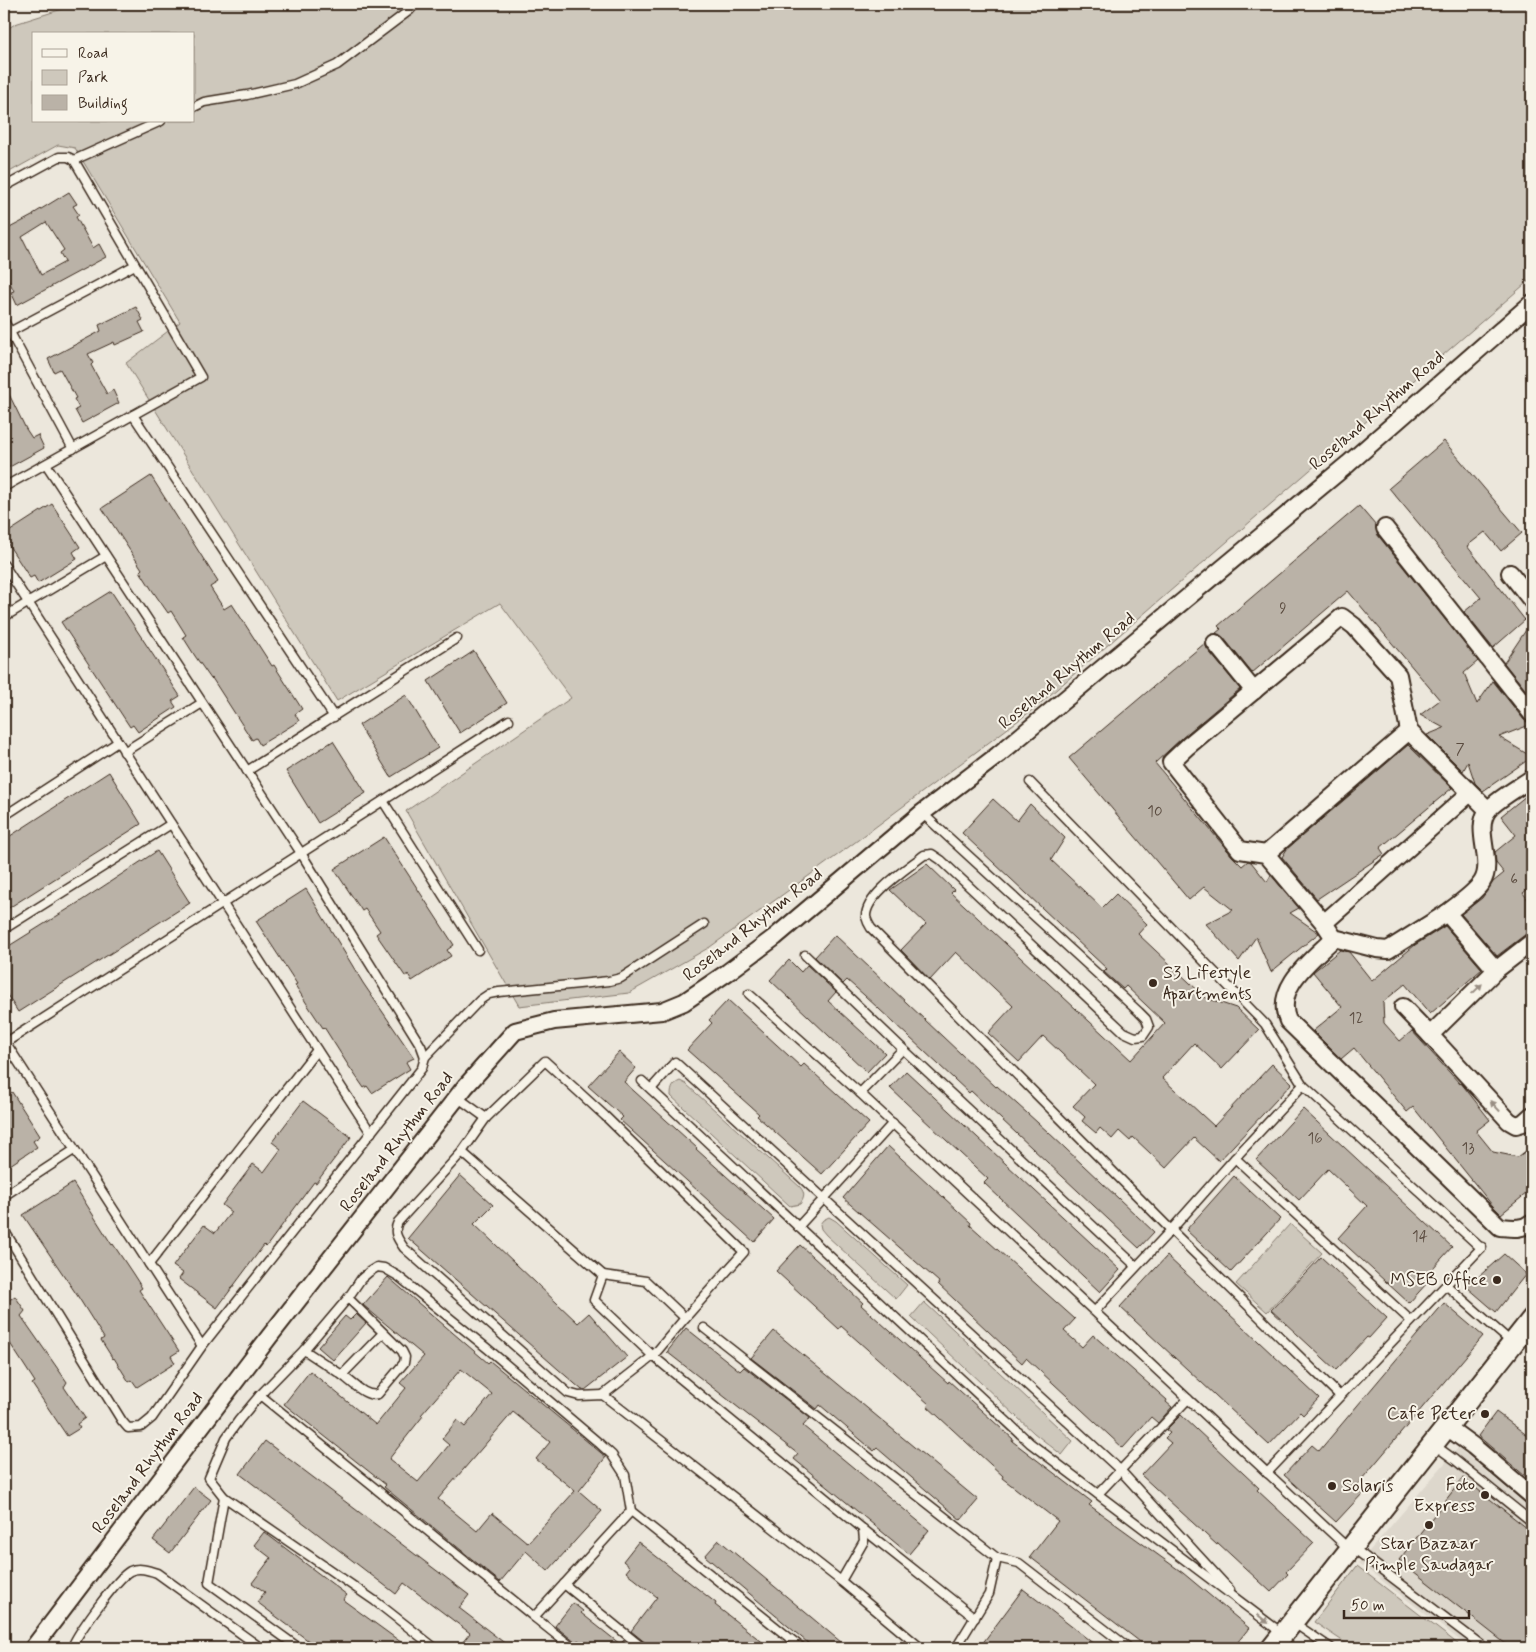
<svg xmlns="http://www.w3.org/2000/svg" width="1536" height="1652" viewBox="0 0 1536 1652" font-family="Mynerve,sans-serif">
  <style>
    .built { fill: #ddd7cc }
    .green { fill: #cec8bc; stroke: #84796d; fill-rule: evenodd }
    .building { fill: #bab2a7; stroke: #3b2a1e; fill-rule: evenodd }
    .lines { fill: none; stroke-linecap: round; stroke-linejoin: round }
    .service-casing { stroke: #3b2a1e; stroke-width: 11 }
    .minor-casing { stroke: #3b2a1e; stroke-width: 20 }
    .tertiary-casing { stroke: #3b2a1e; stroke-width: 24 }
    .service { stroke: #f7f3e8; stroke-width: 8 }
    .minor { stroke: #f7f3e8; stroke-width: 16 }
    .tertiary { stroke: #f7f3e8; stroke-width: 20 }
    .oneway { fill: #998e83 }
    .poi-dot { fill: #3b2a1e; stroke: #f7f3e8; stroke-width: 2 }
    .labels { text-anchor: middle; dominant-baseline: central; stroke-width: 4; stroke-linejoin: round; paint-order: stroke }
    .number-label { font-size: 15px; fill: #5b4c40 }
    .street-label { font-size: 18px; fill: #3b2a1e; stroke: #f7f3e8 }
    .poi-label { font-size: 18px; fill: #3b2a1e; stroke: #f7f3e8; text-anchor: end }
  </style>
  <rect width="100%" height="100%" fill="#ece7dc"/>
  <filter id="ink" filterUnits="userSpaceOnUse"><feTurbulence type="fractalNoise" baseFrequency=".02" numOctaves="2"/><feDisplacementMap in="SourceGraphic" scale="10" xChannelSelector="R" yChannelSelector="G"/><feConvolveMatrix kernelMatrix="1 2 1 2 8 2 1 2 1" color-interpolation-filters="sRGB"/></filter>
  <g filter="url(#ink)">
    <path class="built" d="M1458,1448L1532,1510V1648H1470L1359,1563Z"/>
    <g class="green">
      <path d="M78,4H1532V278L1035,708L846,849L710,947L629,993L519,1006L406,811L571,698L500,603L337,701L126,363L180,322L75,148L58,145L4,175V31L15,24ZM34,34H194V121H34Z"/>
      <path d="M680,1081L686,1084L800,1187C805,1193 805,1197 800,1204L790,1206L671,1096C671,1088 673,1084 680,1081Z"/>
      <path d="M829,1217L836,1221L907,1285L896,1299L826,1235L821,1229L820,1224L823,1220Z"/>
      <path d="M1290,1224L1322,1253L1267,1312L1236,1284Z"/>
      <path d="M924,1302L1073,1441L1062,1455L1034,1433L911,1317Z"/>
      <path d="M1357,1566L1463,1648H1353L1314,1622Z"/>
    </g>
    <g class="building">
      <path d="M69,192L77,204L73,206L79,215L76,217L93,248L99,244L106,257L17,305L11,292L14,291L4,271V231L34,215L33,214ZM46,222L64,250L60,253L65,262L41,275L22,237Z"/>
      <path d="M136,307L143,320L139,322L144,332L115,345L114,342L88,354L93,363L91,365L107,394L113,390L119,403L82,423L75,410L79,408L74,399L76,398L60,369L54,372L48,359L101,331L99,325Z"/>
      <path d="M4,384L26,429L32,438L38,435L44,448L4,470Z"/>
      <path d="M1444,441L1522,533L1501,551L1485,532L1467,546L1525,620L1493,648L1464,612L1481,598L1389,488Z"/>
      <path d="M151,476L218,582L210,587L224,609L232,604L272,666L274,665L302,709L295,714L299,721L260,745L256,738L252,740L212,678L211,679L195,656L183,637L186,635L171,611L168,613L152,590L140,571L142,569L102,508Z"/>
      <path d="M52,504L80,547L73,552L77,559L38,583L34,576L30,578L4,538V535Z"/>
      <path d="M1359,506L1376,526L1377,534L1478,661L1464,673L1477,704L1493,681L1524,720L1532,724L1499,737L1532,757L1483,791L1475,783L1468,762L1463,771L1427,735L1444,728L1420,715L1440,700L1348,591L1252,673L1223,637L1216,633L1221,629L1218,626Z"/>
      <path d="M111,591L180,696L172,701L176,707L138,732L133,725L130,727L61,622Z"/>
      <path d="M1532,621V698L1504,663Z"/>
      <path d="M1205,643L1207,649L1240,689L1182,738L1155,763L1232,856L1242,866L1248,861L1251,862L1267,882L1271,875L1299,908L1290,913L1319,933L1271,972L1256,937L1239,961L1206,924L1233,910L1204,887L1189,900L1069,758Z"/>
      <path d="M474,651L507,703L460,733L428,681Z"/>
      <path d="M406,695L438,748L391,777L359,725Z"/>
      <path d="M333,741L366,793L318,823L286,771Z"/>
      <path d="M1408,745L1452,788L1380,848L1384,854L1317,899L1282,857L1287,849Z"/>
      <path d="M109,772L141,824L4,911V840Z"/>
      <path d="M1532,791V886L1523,893L1532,905V932L1526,934L1497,956L1461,914L1482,898L1493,882L1504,873L1496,863L1495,852L1516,835L1501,816Z"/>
      <path d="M993,799L1017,821L1030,804L1065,838L1051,860L1102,908L1116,894L1147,924L1138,934L1206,998L1236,1008L1259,1030L1222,1069L1194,1043L1162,1078L1214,1126L1272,1064L1292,1083L1219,1161L1194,1138L1166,1168L1133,1137L1130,1141L1119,1131L1112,1139L1100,1128L1096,1133L1082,1121L1085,1117L1073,1106L1094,1084L1043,1036L1019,1062L988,1033L1013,1006L956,952L930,980L901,950L926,924L890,890L927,864L954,890L951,893L1131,1060L1165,1023L1126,986L1123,989L1104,972L1107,969L962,833Z"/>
      <path d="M384,837L454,945L447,950L451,956L412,981L408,974L405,976L376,934L380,931L365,909L362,911L334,869Z"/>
      <path d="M157,851L190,903L18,1012L4,990V949L81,901Z"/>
      <path d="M306,889L363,983L414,1058L406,1062L410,1069L372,1093L367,1086L364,1088L348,1065L324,1027L323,1028L307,1004L295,985L297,984L256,921Z"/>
      <path d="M1445,926L1482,969L1430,1014L1405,984L1383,1002L1384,1023L1400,1041L1412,1031L1460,1084L1461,1083L1490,1120L1476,1131L1493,1152L1518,1157L1532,1146V1189L1501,1214L1492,1205L1413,1107L1407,1112L1354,1048L1341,1059L1313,1031L1342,1007L1313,972L1340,950L1349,952L1372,981L1415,945Z"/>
      <path d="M835,935L996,1087L997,1086L1048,1132L1154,1232L1139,1248L971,1091L969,1093L864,995L847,980L843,984L815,957Z"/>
      <path d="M789,960L801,972L807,965L836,992L828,1001L885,1053L867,1072L770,980Z"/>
      <path d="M728,1000L801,1067L804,1064L869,1123L822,1174L757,1116L759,1114L687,1050L712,1023L709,1020Z"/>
      <path d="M619,1052L636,1068L624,1082L697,1148L696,1149L774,1219L754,1242L620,1120L623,1117L588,1086Z"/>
      <path d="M906,1071L1120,1270L1100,1292L984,1183L988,1179L890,1088Z"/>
      <path d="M12,1092L40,1136L33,1141L37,1147L4,1169V1098Z"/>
      <path d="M303,1101L351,1137L316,1183L314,1182L266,1247L264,1245L217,1308L179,1279L183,1273L173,1266L204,1225L215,1233L231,1212L222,1205L253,1164L264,1172L281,1149L272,1142Z"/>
      <path d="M1303,1109L1452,1247L1424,1278L1428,1282L1409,1303L1338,1238L1367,1206L1328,1169L1299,1200L1256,1160Z"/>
      <path d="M888,1146L971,1223L970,1225L1075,1319L1064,1331L1082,1347L1093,1335L1167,1400L1166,1402L1172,1407L1158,1423L1151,1417L1123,1448L1026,1358L1022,1363L938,1284L939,1282L843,1198Z"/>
      <path d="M460,1175L493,1205L474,1224L578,1323L589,1313L627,1357L585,1390H582L408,1238Z"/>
      <path d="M1234,1176L1280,1219L1231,1272L1186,1230Z"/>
      <path d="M73,1183L112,1245L113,1244L133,1274L142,1288L139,1290L179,1351L171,1356L175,1363L137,1387L132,1380L129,1382L114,1358L113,1359L101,1340L104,1338L77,1295L23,1215Z"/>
      <path d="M800,1245L863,1303L861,1305L948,1383L949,1381L1013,1439L1012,1441L1092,1502L1089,1505L1183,1573L1249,1628L1233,1648H1148L1030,1557L1058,1521L1002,1478L1003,1476L927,1406L929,1404L841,1326L839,1329L776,1271Z"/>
      <path d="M1504,1254L1526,1274L1496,1312L1467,1287Z"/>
      <path d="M1167,1256L1319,1398L1303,1415L1300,1412L1269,1445L1120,1307Z"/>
      <path d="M1321,1257L1387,1318L1369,1338L1367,1337L1336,1370L1271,1310Z"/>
      <path d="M388,1277L488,1363L490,1361L606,1457L579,1491L602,1511L548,1571L526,1551L500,1582L384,1487L386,1485L284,1404L310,1371L376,1425L406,1388L400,1383L424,1356L363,1305ZM461,1369L492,1394L465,1427L457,1420L442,1439L449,1445L418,1482L389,1459L423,1416L421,1415ZM513,1412L550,1442L536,1459L575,1491L528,1543L492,1513L477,1531L438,1499Z"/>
      <path d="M15,1296L25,1311L21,1316L67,1382L64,1387L85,1418L77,1424L80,1428L67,1436L32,1384L35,1382L4,1334V1304Z"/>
      <path d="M1444,1303L1483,1336L1356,1486L1363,1493L1336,1522L1284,1475L1312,1445L1319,1451Z"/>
      <path d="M356,1314L366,1323L333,1360L318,1347L345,1316L350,1320Z"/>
      <path d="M686,1328L740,1371L744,1367L810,1418L803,1426L929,1530L909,1554L794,1459L798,1454L667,1352Z"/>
      <path d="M774,1331L978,1500L961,1520L877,1448L874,1451L820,1405L817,1409L751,1358Z"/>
      <path d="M1496,1412L1532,1439V1482L1478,1436Z"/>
      <path d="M1181,1415L1259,1488L1257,1490L1314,1543L1286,1572L1288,1574L1271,1592L1218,1543L1217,1545L1141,1475L1171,1443L1165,1438L1170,1433L1166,1430Z"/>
      <path d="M265,1441L469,1595L459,1608L511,1648H458L470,1633L404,1583L396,1594L240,1474Z"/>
      <path d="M1463,1478L1532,1532V1648H1511L1399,1560Z"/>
      <path d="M194,1487L211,1500L170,1553L153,1540Z"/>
      <path d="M264,1532L347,1595L343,1600L409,1648H318L257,1602L265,1592L252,1583L271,1558L254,1545Z"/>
      <path d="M719,1540L848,1648H814L705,1556Z"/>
      <path d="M638,1542L716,1603L715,1605L770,1648H649L647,1644L631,1631L657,1597L626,1572L630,1567L623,1561Z"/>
      <path d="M1023,1589L1080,1633L1099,1648H979Z"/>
      <path d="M573,1603L583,1611L581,1613L620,1644L624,1640L634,1648H588L578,1640L576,1643L555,1626Z"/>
    </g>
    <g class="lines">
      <g class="service-casing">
        <g id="service">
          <path d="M194,107L204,102L247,95L295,84L337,65L410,10L415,4"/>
          <path d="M74,160L161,121"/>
          <path d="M4,187L59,157H68L74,160L201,377L4,487"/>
          <path d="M4,321L73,449"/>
          <path d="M4,335L135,265"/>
          <path d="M133,415L334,717"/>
          <path d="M4,565L371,1133"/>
          <path d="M4,617L106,556"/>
          <path d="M124,752L202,703"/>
          <path d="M247,771L457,638"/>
          <path d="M1030,782L1265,1024L1303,1085L1481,1248"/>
          <path d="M383,801L478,950"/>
          <path d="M922,813L1139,1012L1146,1019L1149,1027L1143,1036L1135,1037L1124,1032L941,860L932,854L924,855C908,868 865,895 866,917C867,921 869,925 871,928L1171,1230L1340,1396"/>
          <path d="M4,816L118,742"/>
          <path d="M4,929L171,824"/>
          <path d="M805,955L903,1049L1136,1266"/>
          <path d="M749,994L860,1093L1350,1550"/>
          <path d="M4,1040L202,1346"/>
          <path d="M5,1043L509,720"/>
          <path d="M425,1057L480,1000L489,994L499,992L609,981L621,978L704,924"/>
          <path d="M642,1081L1030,1443L1283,1634"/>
          <path d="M651,1089L675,1062L1120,1470L1230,1590"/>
          <path d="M860,1093L903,1049"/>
          <path d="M457,1097L486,1118"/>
          <path d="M462,1152L603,1275L594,1300L653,1356L603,1395"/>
          <path d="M1235,1158L1411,1321"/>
          <path d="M4,1196L74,1150"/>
          <path d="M798,1227L893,1123"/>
          <path d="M4,1230L122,1421L128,1428L141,1427L152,1418L202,1346L422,1068L425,1057L421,1046L301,853L46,464"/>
          <path d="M149,1264L317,1050"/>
          <path d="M603,1275L646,1281L685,1318"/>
          <path d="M1446,1285L1511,1342"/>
          <path d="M1095,1311L1171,1230L1235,1158L1303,1085"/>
          <path d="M704,1328L997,1558L1019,1563L1129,1648"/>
          <path d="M304,1350L342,1375L383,1333"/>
          <path d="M342,1375C352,1382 366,1398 378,1394L404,1363L405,1357L402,1351L348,1298"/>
          <path d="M260,1395L534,1617L631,1511"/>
          <path d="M1433,1444L1455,1460L1532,1522"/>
          <path d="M1267,1473L1482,1247"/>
          <path d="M1098,1494L1188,1399"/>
          <path d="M224,1497L209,1478L226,1438L239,1420L260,1395L304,1350L348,1298L361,1279L369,1272L377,1267L384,1268L398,1276L488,1349L600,1444L612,1455L625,1475L631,1511L802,1648"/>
          <path d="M1352,1547L1485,1648"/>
          <path d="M841,1581L864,1541L863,1529"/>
          <path d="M564,1584L643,1648"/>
          <path d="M534,1617L573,1648"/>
          <path d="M1294,1623L1331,1648"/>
          <path d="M72,1648C75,1636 118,1577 130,1571C139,1567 148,1570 157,1573L261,1648"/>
          <path d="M299,1648L209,1583L224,1497L375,1601L435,1648"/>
          <path d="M921,1648L841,1581L603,1395L579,1396L568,1393L404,1248C397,1238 393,1232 398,1222L462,1152L486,1118L545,1061L605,1116L744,1252L685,1318L653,1356L863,1529L975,1618"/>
          <path d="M956,1648L989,1594L997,1558"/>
        </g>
      </g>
      <g class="minor-casing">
        <g id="minor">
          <path d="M1385,528L1532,714"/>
          <path d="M1510,573L1532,601"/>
          <path d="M1215,643L1254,691"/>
          <path d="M1266,854L1409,731"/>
          <path d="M1447,913L1388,950L1377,949L1334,938L1324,923L1266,854L1240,850L1171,762L1188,746L1342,617L1354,626L1398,675L1409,731L1488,810"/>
          <path d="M1324,923L1470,793"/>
          <path d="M1334,938C1313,959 1273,987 1288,1021L1500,1227C1512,1228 1523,1230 1532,1222"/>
          <path d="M1532,942L1496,970L1430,1035L1509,1121L1516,1125L1523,1123L1532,1115"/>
          <path d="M1496,970L1447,913C1458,904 1474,894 1482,882C1495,862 1473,830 1488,810C1496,800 1521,786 1532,778"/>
          <path d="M1403,1007L1430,1035"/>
          <path d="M1447,1427L1473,1446L1532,1496"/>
          <path d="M33,1648L269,1337L465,1087L515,1031L554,1021L662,1011L684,1002L728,972L775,937L922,813L998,755L1348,464L1532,303"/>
        </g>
      </g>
      <g class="tertiary-casing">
        <path id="tertiary" d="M1272,1648L1532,1319"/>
      </g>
      <use href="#service" class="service"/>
      <use href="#minor" class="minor"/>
      <use href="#tertiary" class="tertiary"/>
    </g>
    <defs><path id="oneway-solid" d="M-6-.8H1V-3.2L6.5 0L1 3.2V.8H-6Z" transform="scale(1.25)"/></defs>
    <g class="oneway">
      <use href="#oneway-solid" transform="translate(1477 989) rotate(-44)"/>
      <use href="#oneway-solid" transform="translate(1495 1106) rotate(-133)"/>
      <use href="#oneway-solid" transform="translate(1263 1619) rotate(38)"/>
    </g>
  </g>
  <g class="poi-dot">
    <circle cx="1153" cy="983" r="5"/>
    <circle cx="1497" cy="1280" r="5"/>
    <circle cx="1485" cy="1414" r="5"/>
    <circle cx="1332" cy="1486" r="5"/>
    <circle cx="1485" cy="1495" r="5"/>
    <circle cx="1429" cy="1525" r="5"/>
  </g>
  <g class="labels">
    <g class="number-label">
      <text x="1283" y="609">9</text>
      <text x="1460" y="750">7</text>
      <text x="1155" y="812">10</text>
      <text x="1514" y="880">6</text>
      <text x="1356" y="1019">12</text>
      <text x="1315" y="1139">16</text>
      <text x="1468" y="1149">13</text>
      <text x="1420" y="1237">14</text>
    </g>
    <g class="street-label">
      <text transform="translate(1377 411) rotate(-41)">Roseland Rhythm Road</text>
      <text transform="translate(1067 671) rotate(-40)">Roseland Rhythm Road</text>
      <text transform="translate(753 925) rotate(-38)">Roseland Rhythm Road</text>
      <text transform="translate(397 1142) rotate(-52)">Roseland Rhythm Road</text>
      <text transform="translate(148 1463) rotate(-53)">Roseland Rhythm Road</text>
    </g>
    <g class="poi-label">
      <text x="1163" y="973" text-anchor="start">S3 Lifestyle<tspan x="1163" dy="21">Apartments</tspan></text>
      <text x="1487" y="1280">MSEB Office</text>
      <text x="1475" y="1414">Cafe Peter</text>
      <text x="1475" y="1485">Foto<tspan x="1475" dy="21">Express</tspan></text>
      <text x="1342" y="1486" text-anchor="start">Solaris</text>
      <text x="1429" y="1544" text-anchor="middle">Star Bazaar<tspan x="1429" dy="21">Pimple Saudagar</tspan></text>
    </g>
  </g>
  <rect width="1536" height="1652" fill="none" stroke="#f7f3e8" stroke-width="20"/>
  <rect x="10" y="10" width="1516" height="1632" fill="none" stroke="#3b2a1e" stroke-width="2" filter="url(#ink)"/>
  <rect x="32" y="32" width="162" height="90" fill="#f7f3e8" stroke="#aca397"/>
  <rect x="42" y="49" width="25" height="8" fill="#f7f3e8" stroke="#aca397"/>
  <text x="78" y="58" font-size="15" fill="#3b2a1e">Road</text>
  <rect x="42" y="70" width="25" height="15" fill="#cec8bc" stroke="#aca397"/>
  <text x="78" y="82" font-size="15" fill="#3b2a1e">Park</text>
  <rect x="42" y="95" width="25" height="15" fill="#bab2a7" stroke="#aca397"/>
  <text x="78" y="108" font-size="15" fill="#3b2a1e">Building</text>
  <path d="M1344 1610v8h125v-8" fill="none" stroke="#3b2a1e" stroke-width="2.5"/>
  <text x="1351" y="1610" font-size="15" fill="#3b2a1e" stroke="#f7f3e8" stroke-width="4" paint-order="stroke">50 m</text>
</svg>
